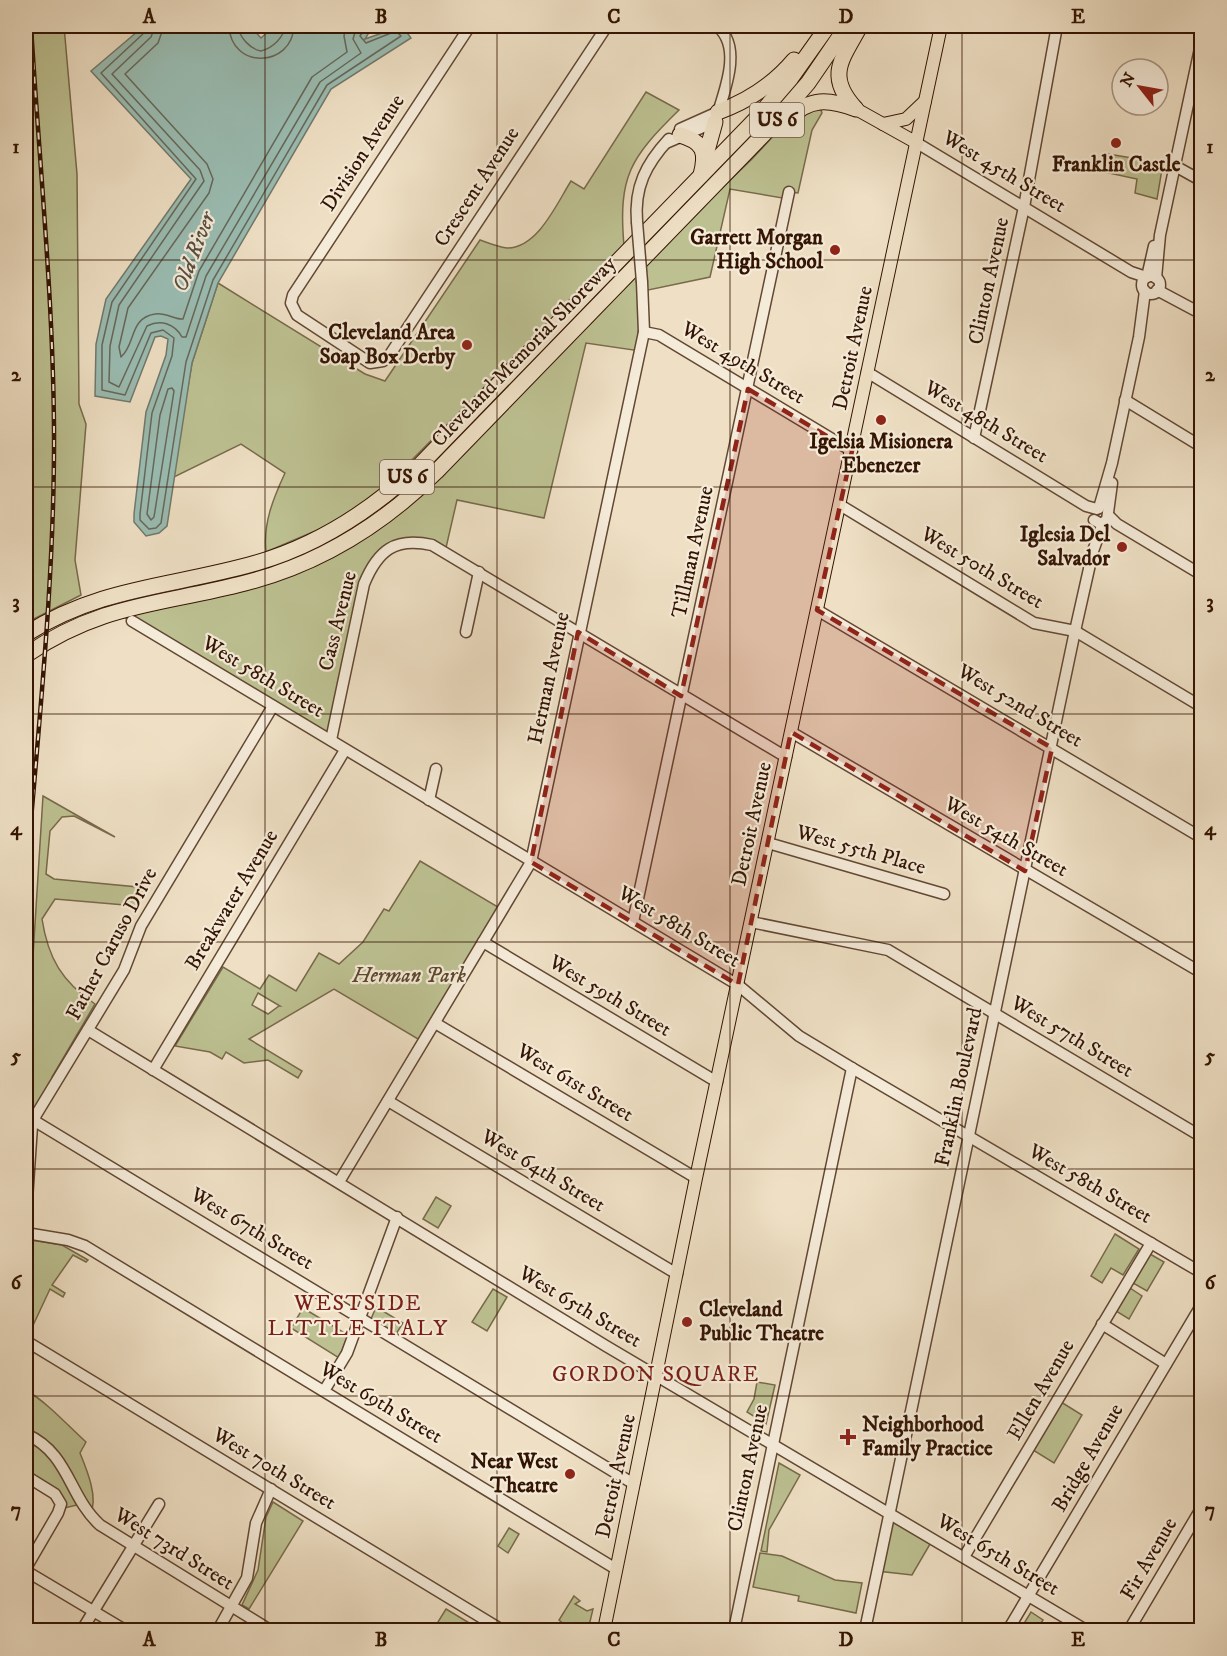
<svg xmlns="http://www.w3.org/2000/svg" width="1227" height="1656" viewBox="0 0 1227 1656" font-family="'IM FELL DW Pica',serif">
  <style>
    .green { fill: #bdc192; stroke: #786a4a; stroke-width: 1.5; fill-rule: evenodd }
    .water { fill: #9abdb3; stroke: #71796c; stroke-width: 1.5 }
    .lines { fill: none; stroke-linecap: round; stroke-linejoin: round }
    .shore { stroke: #66685a; stroke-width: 1.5 }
    .minor-casing { stroke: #624733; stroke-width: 13 }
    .major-casing { stroke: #331402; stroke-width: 14 }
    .highway-casing { stroke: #331402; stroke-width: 17 }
    .minor { stroke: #f5ebd9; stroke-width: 10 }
    .major { stroke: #efe0c5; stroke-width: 12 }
    .highway { stroke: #efe0c5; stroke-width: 15 }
    .rail-casing { stroke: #331402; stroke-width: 4.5 }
    .rail { stroke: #f5ebd9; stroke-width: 2; stroke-dasharray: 7; stroke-linecap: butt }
    .minor-bridge-casing { stroke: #624733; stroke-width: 13; stroke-linecap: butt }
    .minor-bridge { stroke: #f5ebd9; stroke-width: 10 }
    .marked { fill: #8f2418; fill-opacity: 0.2; stroke: #8f2418; stroke-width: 4.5; stroke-dasharray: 12 8; stroke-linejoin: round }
    .grid { fill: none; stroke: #331402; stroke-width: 1.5; stroke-opacity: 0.55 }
    .poi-dot { fill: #8f2418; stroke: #f5ebd9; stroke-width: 2 }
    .labels { text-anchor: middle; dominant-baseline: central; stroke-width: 4.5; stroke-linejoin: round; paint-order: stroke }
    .shield { fill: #f5ebd9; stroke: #6d5442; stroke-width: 1.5 }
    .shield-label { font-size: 20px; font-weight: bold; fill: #331402 }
    .street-label { font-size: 21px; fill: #331402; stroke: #f5ebd9 }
    .poi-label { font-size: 21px; font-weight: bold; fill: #331402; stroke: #f5ebd9; text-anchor: end }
    .park-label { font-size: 21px; font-style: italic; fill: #5c482d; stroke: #f5ebd9 }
    .water-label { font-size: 22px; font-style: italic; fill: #574f40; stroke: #f5ebd9 }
    .neighbourhood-label { font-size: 22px; letter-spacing: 1.5px; fill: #7a1f14; stroke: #f5ebd9 }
    .neatline { fill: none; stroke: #331402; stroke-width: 2 }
    .grid-label { font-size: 20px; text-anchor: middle; font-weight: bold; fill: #331402 }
  </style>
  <rect width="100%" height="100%" fill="#efe0c5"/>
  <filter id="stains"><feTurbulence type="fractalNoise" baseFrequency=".00333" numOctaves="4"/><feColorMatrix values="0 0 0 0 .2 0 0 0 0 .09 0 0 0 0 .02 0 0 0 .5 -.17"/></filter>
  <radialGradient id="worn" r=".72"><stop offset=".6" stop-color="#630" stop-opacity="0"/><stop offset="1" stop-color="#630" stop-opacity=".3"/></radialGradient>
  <g class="green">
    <path d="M26,26H64L77,174L79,404L86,424L75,560L81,595L26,623Z"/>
    <path d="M646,92L679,110C630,158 618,176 624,246L386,486L334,523L266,552C263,523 273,499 285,473L241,444L172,478L192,363L218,283L365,374L385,381L480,240C488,243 498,247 507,248C538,248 557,203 571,181L584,189Z"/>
    <path d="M818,101L822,113L812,130L798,193L789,192L788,199L730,189L710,277L643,291L640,351L586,343L544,518L457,500L445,552L403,543L371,566L331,740L114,611L230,587L362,533L751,160L793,115Z"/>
    <path d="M1108,154L1163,163L1157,199L1135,193L1137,179L1104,172Z"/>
    <path d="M32,660L26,741V664Z"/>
    <path d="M43,796L115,837L74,816L62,817L50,831L46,874L54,879L148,888L134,910L125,905L55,899L42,919C48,958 62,982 95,1004L52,1077L57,1081L36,1115L26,1214V974L32,972Z"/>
    <path d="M420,861L503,910L423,1042L334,989L249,1039L302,1071L298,1078L268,1060L244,1063L226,1052L222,1059L210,1052L175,1046L223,967L260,989L269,975L296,991L319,953L339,964L363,942L384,909L389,911ZM258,993L280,1006H279L268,1014L252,1005Z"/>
    <path d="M436,1197L451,1206L438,1228L423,1219Z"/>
    <path d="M1115,1234L1139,1249L1123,1275L1111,1268L1102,1283L1091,1276Z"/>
    <path d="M31,1240L62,1245L88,1260L86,1262L73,1255L52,1285L65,1293L63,1297L50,1289L29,1334L26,1331Z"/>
    <path d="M1150,1254L1164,1262L1147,1291L1133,1283Z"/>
    <path d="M1130,1288L1142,1296L1129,1319L1116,1311Z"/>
    <path d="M493,1289L507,1297L487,1331L472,1322Z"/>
    <path d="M376,1307L403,1323L396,1334L371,1319Z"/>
    <path d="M303,1308L348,1335L339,1358L291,1328Z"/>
    <path d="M757,1382L775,1385L766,1424L747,1412L754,1399Z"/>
    <path d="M26,1390C49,1404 66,1424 86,1442L80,1453C87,1470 99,1499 90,1515L81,1504L60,1509L61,1504L26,1476Z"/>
    <path d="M1061,1402L1082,1415L1054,1463L1033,1450Z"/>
    <path d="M779,1463L800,1475L769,1530L767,1552L761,1551Z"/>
    <path d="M273,1502L303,1521L249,1609L242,1605L258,1570L266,1517Z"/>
    <path d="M889,1513L933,1539L912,1575L877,1571Z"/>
    <path d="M509,1528L519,1534L508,1553L498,1546Z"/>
    <path d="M760,1553L782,1556L835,1580L862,1583L856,1613L798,1601L799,1596L753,1587Z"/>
    <path d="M574,1596L580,1601L575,1604L587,1611L593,1609L588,1630L580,1628L571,1630L559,1620Z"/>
    <path d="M446,1609L481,1630H433Z"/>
    <path d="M1031,1612L1043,1620L1037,1630H1020Z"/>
  </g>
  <path class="water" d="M144,26H250L261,38L274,26H373L365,39L402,26L411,38L331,89L218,283L192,363L167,526L159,533L146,536L134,522V514L146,412L166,355L168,339L161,336L155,337L130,402L95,396L96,344L106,299L191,179L91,71Z"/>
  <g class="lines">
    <g class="shore">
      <path d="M147,26L145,32L101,73L196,179L112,302L102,345V390L125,395L151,333L163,330L174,338L172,356L152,413L140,514V520L149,529L156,528L161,523L186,362L213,280L327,85L401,36L396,31L366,43L360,36L366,26"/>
      <path d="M155,26L151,37L112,74L200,170L204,181L119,305L110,346L109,382L119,387L147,326C161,319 175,324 182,337H186L206,276L320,82L361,53L353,39L357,26"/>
      <path d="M164,26L158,43L125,74L207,164L213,179L209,193L128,308L119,347L121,357C136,344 129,318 155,314C166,312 174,320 183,319L199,271L312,77L347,52L344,36L346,26"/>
      <path d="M229,26C231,70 292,68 294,26"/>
      <path d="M238,26C239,37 250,49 261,51C273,48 284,37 285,26"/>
      <path d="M172,388L174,391L154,517L151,520L147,514L160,415L168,389Z"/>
    </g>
    <g class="minor-casing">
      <g id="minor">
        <path d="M470,26L293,295L291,303L297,315L370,363L383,361L389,356L607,26"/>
        <path d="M680,129L718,112"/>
        <path d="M666,143L715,122C723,94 744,48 717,26"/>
        <path d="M917,143L1131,272L1146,277"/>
        <path d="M1175,166L1202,181"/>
        <path d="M637,222C634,187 646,164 669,139"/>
        <circle cx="1151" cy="285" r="9"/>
        <path d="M1147,277L1154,246"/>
        <path d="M1156,278L1160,235L1202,39"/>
        <path d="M1157,290L1202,314"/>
        <path d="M644,332L659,335L852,451"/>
        <path d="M867,372L1086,506L1097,509"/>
        <path d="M1125,400L1202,447"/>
        <path d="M974,438L1024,207L1057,26"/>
        <path d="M840,505L1034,623L1075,631L1202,707"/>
        <path d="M1099,508L1112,463L1139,337L1145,291"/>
        <path d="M1108,515L1117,524L1202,575"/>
        <path d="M1094,520L1101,524L1107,520L1112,483"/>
        <path d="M817,610L1202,838"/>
        <path d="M132,621L738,985L799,1036L852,1068L1202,1273"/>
        <path d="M466,632L479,572"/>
        <path d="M791,732L1202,973"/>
        <path d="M331,740L364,584C378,550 395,537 432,545L786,757"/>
        <path d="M429,800L436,769"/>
        <path d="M768,843L944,894"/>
        <path d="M633,922L789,192"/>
        <path d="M751,922L888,950L1202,1137"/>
        <path d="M483,942L717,1082"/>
        <path d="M435,1023L696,1178"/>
        <path d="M88,1030L606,1346L1086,1630"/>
        <path d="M153,1070L345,750"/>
        <path d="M388,1101L677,1274"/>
        <path d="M33,1120L634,1484"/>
        <path d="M339,1182L531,862L644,332L642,282"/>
        <path d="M26,1214L32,1126L36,1115L124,970L141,926L273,706"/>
        <path d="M26,1233L68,1240L85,1246L616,1569"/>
        <path d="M1102,1324L1166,1364"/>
        <path d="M26,1341L502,1630"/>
        <path d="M324,1391L347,1353L397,1217"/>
        <path d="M26,1434C70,1454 68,1496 100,1525L270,1630"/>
        <path d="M26,1476L55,1494L61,1504L58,1513L26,1568"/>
        <path d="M964,1557L1151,1243"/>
        <path d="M26,1571L125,1630"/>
        <path d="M82,1630L159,1504"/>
        <path d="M218,1630L247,1578L256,1523L271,1489"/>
        <path d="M734,1630L852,1068"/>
        <path d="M865,1630L1075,631L1093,551L1103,523"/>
        <path d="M1008,1630L1202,1304"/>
        <path d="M1129,1630L1202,1507"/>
      </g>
    </g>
    <g class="major-casing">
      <g id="major">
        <path d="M856,109L917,143"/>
        <path d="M883,124L906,119L925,101"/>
        <path d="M604,1630L696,1178L941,26"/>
      </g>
    </g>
    <g class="highway-casing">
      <g id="highway">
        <path d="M855,108C825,75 843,58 860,26"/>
        <path d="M718,112C748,101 773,85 794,60"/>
        <path d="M789,119C809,97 829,99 856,109"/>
        <path d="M680,135C704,142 707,152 701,175"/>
        <path d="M705,158L715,122"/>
        <path d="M26,634C102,586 173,587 256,563C319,545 372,510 420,465L755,120L791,78L828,26"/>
        <path d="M26,655C102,603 161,605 245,583C320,564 382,525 436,472L763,135L808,83L847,26"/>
      </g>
    </g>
    <use href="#minor" class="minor"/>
    <use href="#major" class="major"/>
    <use href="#highway" class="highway"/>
    <g class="rail-casing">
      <path id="rail" d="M26,880C38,729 55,579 54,428C53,294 39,159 31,26"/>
    </g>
    <use href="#rail" class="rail"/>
    <g class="minor-bridge-casing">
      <path id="minor-bridge" d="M637,222L642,282"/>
    </g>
    <use href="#minor-bridge" class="minor-bridge"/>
  </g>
  <path class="marked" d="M748,389L852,451L817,610L1052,748L1025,871L791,732L738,985L531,862L578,632L681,696Z"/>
  <path class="grid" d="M265,26V1630M497,26V1630M730,26V1630M962,26V1630M26,260H1202M26,487H1202M26,714H1202M26,942H1202M26,1169H1202M26,1396H1202"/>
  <g class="poi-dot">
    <circle cx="1116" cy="143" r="6"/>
    <circle cx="835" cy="250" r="6"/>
    <circle cx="467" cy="345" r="6"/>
    <circle cx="881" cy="420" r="6"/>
    <circle cx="1122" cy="547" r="6"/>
    <circle cx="687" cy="1322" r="6"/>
    <path d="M845 1428h6v6h6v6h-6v6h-6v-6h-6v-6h6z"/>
    <circle cx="570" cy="1474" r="6"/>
  </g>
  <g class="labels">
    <g class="shield">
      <rect x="750" y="103" width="54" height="34" rx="4.5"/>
      <rect x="380" y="460" width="54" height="34" rx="4.5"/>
    </g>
    <g class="shield-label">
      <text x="777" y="120">US 6</text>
      <text x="407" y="477">US 6</text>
    </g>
    <g class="street-label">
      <text transform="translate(363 153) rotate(-57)">Division Avenue</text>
      <text transform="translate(1004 172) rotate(31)">West 45th Street</text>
      <text transform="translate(477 187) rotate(-57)">Crescent Avenue</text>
      <text transform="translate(989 281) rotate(-78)">Clinton Avenue</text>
      <text transform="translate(853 348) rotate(-78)">Detroit Avenue</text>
      <text transform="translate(524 352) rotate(-46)">Cleveland Memorial Shoreway</text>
      <text transform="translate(743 363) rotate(31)">West 49th Street</text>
      <text transform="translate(986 422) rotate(31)">West 48th Street</text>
      <text transform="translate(693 552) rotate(-78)">Tillman Avenue</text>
      <text transform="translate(982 568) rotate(31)">West 50th Street</text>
      <text transform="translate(338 621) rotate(-76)">Cass Avenue</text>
      <text transform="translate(263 677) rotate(31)">West 58th Street</text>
      <text transform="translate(549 678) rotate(-78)">Herman Avenue</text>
      <text transform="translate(1020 706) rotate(31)">West 52nd Street</text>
      <text transform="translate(752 824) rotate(-78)">Detroit Avenue</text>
      <text transform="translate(1006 837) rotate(30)">West 54th Street</text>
      <text transform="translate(861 850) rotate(16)">West 55th Place</text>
      <text transform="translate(232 900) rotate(-59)">Breakwater Avenue</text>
      <text transform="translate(679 927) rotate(31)">West 58th Street</text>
      <text transform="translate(112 944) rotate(-62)">Father Caruso Drive</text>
      <text transform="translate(610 996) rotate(31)">West 59th Street</text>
      <text transform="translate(1072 1037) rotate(31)">West 57th Street</text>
      <text transform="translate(575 1083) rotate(31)">West 61st Street</text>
      <text transform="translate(959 1087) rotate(-78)">Franklin Boulevard</text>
      <text transform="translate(543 1171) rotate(31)">West 64th Street</text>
      <text transform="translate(1090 1184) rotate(30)">West 58th Street</text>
      <text transform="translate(252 1229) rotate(31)">West 67th Street</text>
      <text transform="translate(580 1307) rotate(31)">West 65th Street</text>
      <text transform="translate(1041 1390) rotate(-60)">Ellen Avenue</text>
      <text transform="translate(381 1403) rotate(31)">West 69th Street</text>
      <text transform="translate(1088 1458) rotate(-60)">Bridge Avenue</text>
      <text transform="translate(748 1468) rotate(-78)">Clinton Avenue</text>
      <text transform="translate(274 1469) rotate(31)">West 70th Street</text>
      <text transform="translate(616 1476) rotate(-78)">Detroit Avenue</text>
      <text transform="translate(174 1549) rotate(32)">West 73rd Street</text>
      <text transform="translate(998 1555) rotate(31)">West 65th Street</text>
      <text transform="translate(1149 1559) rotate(-60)">Fir Avenue</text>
    </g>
    <g class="poi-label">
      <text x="1116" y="165" text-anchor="middle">Franklin Castle</text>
      <text x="823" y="238">Garrett Morgan<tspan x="823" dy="24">High School</tspan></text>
      <text x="455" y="333">Cleveland Area<tspan x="455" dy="24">Soap Box Derby</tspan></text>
      <text x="881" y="442" text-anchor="middle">Igelsia Misionera<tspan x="881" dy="24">Ebenezer</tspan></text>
      <text x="1110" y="535">Iglesia Del<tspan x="1110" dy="24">Salvador</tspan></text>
      <text x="699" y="1310" text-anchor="start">Cleveland<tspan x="699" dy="24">Public Theatre</tspan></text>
      <text x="862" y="1425" text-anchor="start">Neighborhood<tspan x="862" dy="24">Family Practice</tspan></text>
      <text x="558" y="1462">Near West<tspan x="558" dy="24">Theatre</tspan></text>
    </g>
    <g class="park-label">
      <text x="409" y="976">Herman Park</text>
    </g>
    <g class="water-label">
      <text transform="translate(194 252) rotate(-69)">Old River</text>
    </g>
    <g class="neighbourhood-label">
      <text x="358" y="1303">WESTSIDE<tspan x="358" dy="25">LITTLE ITALY</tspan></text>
      <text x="656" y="1374">GORDON SQUARE</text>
    </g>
  </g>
  <rect width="1227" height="1656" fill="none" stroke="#efe0c5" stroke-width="66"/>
  <g transform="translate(1140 87) rotate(301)"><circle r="28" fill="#f5ebd9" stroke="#a79583" stroke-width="1.5"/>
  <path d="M0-4.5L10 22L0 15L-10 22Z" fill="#8f2418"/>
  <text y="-9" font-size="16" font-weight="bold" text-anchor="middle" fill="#331402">N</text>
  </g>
  <rect x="33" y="33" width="1161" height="1590" class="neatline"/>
  <g class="grid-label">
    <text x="149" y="23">A</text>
    <text x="381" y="23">B</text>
    <text x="614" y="23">C</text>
    <text x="846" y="23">D</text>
    <text x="1078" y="23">E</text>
    <text x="16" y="153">1</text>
    <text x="1210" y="153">1</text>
    <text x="16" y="381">2</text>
    <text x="1210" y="381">2</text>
    <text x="16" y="608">3</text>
    <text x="1210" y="608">3</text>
    <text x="16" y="835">4</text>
    <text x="1210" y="835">4</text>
    <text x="16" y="1062">5</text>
    <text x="1210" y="1062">5</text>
    <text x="16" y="1289">6</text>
    <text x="1210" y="1289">6</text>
    <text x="16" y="1516">7</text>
    <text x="1210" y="1516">7</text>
    <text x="149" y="1646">A</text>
    <text x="381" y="1646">B</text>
    <text x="614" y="1646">C</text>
    <text x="846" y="1646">D</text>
    <text x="1078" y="1646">E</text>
  </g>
  <rect width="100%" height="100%" filter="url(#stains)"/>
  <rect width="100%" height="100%" fill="url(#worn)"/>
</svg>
